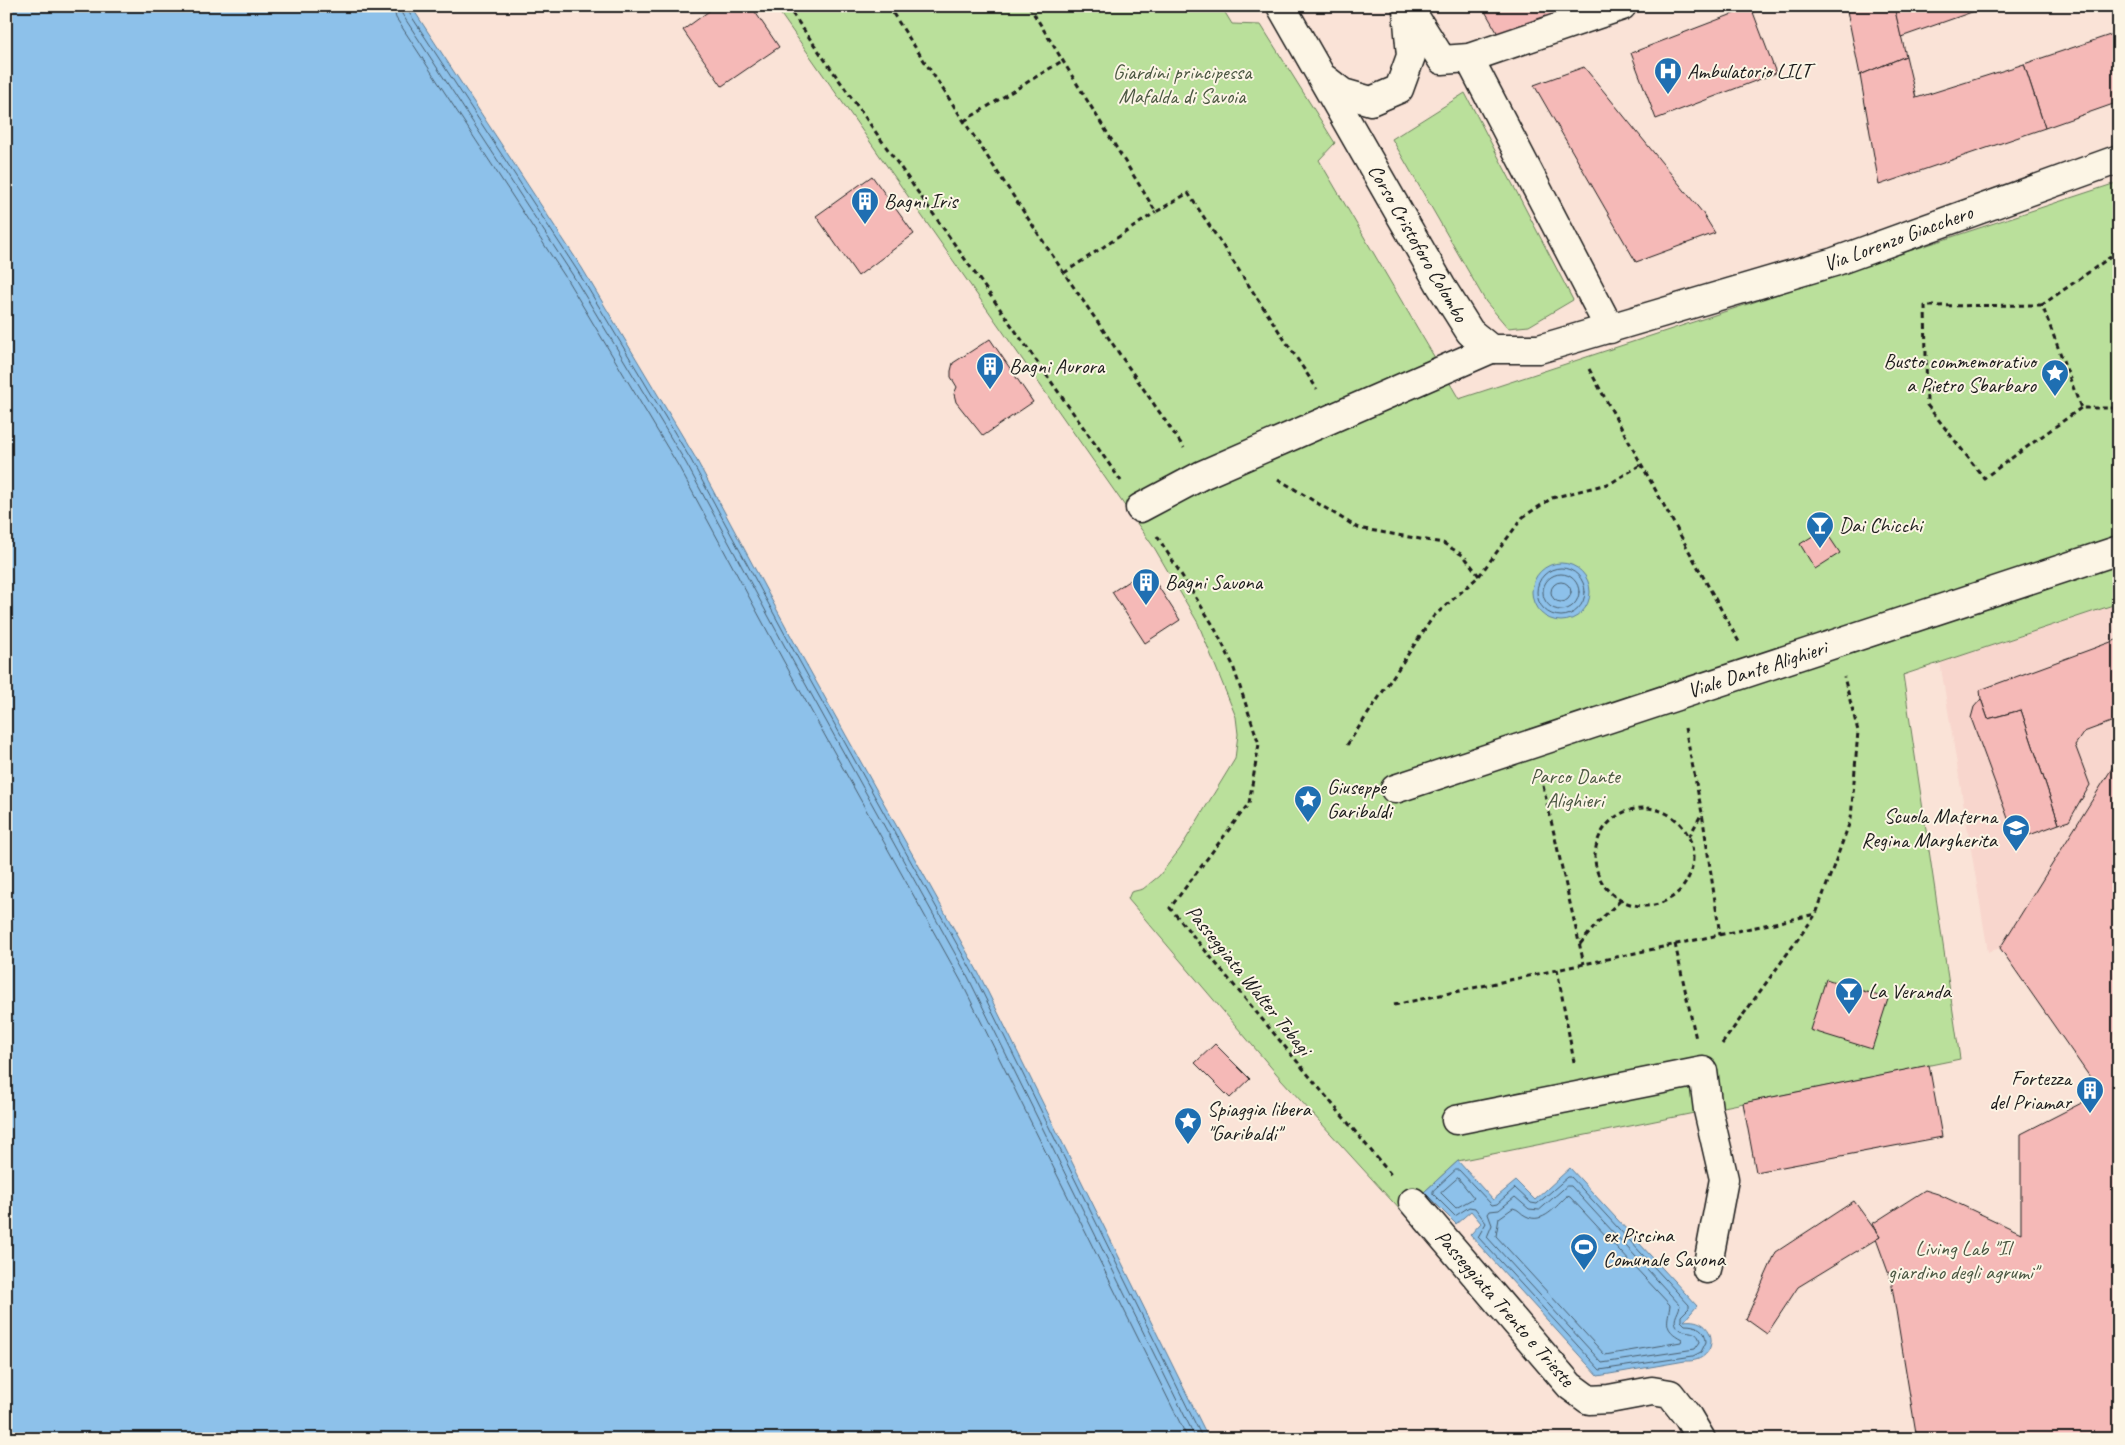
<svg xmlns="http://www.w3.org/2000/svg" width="2125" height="1445" viewBox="0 0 2125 1445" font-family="Caveat,sans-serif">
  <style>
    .built { fill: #f8d6cd }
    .green { fill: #bae09b; stroke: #6b7e5c }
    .water { fill: #8dc1ea; stroke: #607f98 }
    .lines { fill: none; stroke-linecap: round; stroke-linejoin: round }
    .shore { stroke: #495e6e; stroke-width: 1 }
    .building { fill: #f5b9b7; stroke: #1c1c1c }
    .minor-casing { stroke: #1c1c1c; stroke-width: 31 }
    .path { stroke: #1c1c1c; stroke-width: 3; stroke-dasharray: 5 4; stroke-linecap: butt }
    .minor { stroke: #fcf5e5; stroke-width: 28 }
    .labels { text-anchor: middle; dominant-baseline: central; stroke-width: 4; stroke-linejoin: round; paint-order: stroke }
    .poi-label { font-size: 21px; fill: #1c1c1c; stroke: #fcf5e5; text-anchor: start }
    .park-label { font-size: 21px; fill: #4b5742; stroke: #fcf5e5 }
    .street-label { font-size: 21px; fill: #1c1c1c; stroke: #fcf5e5 }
  </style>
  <rect width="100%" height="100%" fill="#fae3d7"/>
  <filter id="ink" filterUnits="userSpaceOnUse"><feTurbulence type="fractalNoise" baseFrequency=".02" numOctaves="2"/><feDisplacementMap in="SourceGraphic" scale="10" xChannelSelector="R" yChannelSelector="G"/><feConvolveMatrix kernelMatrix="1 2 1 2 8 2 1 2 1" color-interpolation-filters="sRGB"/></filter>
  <g filter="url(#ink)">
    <path class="built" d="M2119,603V757L2000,948L1988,952L1940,662Z"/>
    <g class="green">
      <path d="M775,6H1221L1232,24L1261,25L1335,143L1319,160L1459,399L2119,182V603L1903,675L1960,1059L1458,1161L1402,1212L1281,1079L1128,899L1131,892L1143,889L1159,876L1180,849L1235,759L1238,734L1236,717L1198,623L1155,549Z"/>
      <path d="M1465,93L1573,300L1529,326L1508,328L1486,302L1392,139Z"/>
    </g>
    <g class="water">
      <path d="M6,6H411L582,268L695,457L799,651L978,972L1209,1439H6Z"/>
      <circle cx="1561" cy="592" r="29"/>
      <path d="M1458,1161L1493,1200L1516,1181L1535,1200L1570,1168L1697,1306L1684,1321C1719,1316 1721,1363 1685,1361L1598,1376L1470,1235L1481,1223L1471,1211L1456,1224L1424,1192Z"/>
    </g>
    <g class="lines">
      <g class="shore">
        <path d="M393,6L396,18L566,278L679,467L783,660L961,981L1188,1439"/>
        <path d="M401,6L402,14L572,274L686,463L790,656L968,977L1196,1439"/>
        <path d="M407,6L408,11L577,270L691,460L795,653L974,975L1203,1439"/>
        <circle cx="1561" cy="592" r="24"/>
        <circle cx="1561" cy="592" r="18"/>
        <circle cx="1561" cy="592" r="10"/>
        <path d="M1456,1170H1459L1492,1205L1497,1204L1515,1188L1531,1203L1537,1204L1568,1177H1571L1689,1305V1308L1681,1316V1321L1685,1325C1696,1325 1706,1329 1706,1342L1701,1352L1693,1356L1600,1370L1478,1237L1486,1223L1475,1208L1469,1207L1455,1216L1433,1194V1191Z"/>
        <path d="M1458,1178L1474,1198L1456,1208L1441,1193Z"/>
        <path d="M1567,1186H1571L1680,1305C1679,1314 1669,1321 1681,1330C1689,1333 1698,1330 1700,1342L1695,1349L1602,1363L1487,1237L1492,1225L1488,1214L1490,1211L1499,1210L1515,1197L1529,1209L1539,1210Z"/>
        <path d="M1567,1196L1570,1197L1670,1305C1668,1321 1662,1329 1682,1339L1681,1342L1605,1355L1496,1236L1499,1218L1513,1208C1519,1209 1521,1214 1526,1216C1543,1225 1556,1206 1567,1196Z"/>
      </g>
    </g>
    <g class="building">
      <path d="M716,6H751L779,47L722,86L683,30Z"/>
      <path d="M1482,6H1579L1498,34Z"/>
      <path d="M1846,6H1894L1906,56L1860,75Z"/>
      <path d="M1894,6H1989L1901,37Z"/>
      <path d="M1751,7L1776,73L1656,119L1631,53Z"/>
      <path d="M2119,32V102L2045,128L2024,64Z"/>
      <path d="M1906,56L1916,98L2024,64L2045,128L1879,185L1860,75Z"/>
      <path d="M1584,67L1702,212L1715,233L1636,262L1534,85Z"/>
      <path d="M872,176L914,234L858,276L816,216Z"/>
      <path d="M990,339L1033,402L983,436L956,402L954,394L957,387L951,377V371L953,363Z"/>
      <path d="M1824,529L1840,553L1815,569L1800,544Z"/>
      <path d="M1147,569L1180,620L1145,643L1112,592Z"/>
      <path d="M2119,639V719L2084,732L2075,745L2090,785L2069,821L2059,824L2021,710L1988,719L1981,699L1980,690Z"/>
      <path d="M1981,699L1988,719L2021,710L2059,824L2016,840L1971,718L1974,707Z"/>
      <path d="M2119,757V1439H1917L1891,1280L1876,1239L1880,1237L1872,1224L1925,1190L1938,1194L2021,1233V1134L2101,1093L2000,948Z"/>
      <path d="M1826,979L1888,999L1872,1049L1810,1030Z"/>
      <path d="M1215,1044L1250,1079L1230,1098L1195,1063Z"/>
      <path d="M1929,1065L1942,1137L1756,1172L1743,1103Z"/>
      <path d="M1854,1201L1880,1237L1798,1287L1767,1334L1746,1319L1776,1252Z"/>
    </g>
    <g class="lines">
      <g class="minor-casing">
        <g id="minor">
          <path d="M1281,6L1441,286L1470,332L1491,349H1539L1834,262L2119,159"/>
          <path d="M1408,6L1442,60L1469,58L1622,6"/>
          <path d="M1469,58L1610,329"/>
          <path d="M1325,79L1343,93L1371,101L1399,89L1411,56L1407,10"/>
          <path d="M1140,508L1202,475L1491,349"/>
          <path d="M1395,789L2119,550"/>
          <path d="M1456,1120L1703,1071L1708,1110L1724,1179L1707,1269"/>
          <path d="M1413,1202L1570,1386L1589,1400L1609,1399L1652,1391L1670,1394L1688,1417L1701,1439"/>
        </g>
      </g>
      <g class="path">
        <path d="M787,6L1121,481"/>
        <path d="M888,6L1064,273L1184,448"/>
        <path d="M1029,6L1156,212L1188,193L1317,389"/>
        <path d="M964,121L1062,61"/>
        <path d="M2119,251L2042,305L2081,408H2119"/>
        <path d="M1064,273L1156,212"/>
        <path d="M2042,305L1925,306L1927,405L1984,478L2081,408"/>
        <path d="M1589,369L1739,642"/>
        <path d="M1278,479L1358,528L1443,543L1464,556L1479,576"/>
        <path d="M1157,536L1213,625L1232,663L1259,744L1249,803L1170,908L1392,1176"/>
        <path d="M1685,728L1702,813L1720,935"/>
        <path d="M1347,745L1433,617L1479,576L1523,517L1552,498L1611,483L1642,464"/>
        <path d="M1541,777L1584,964"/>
        <circle cx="1644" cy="857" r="49"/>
        <path d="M1689,837L1702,813"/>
        <path d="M1580,944L1601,919L1620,901"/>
        <path d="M1675,944L1696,1039"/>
        <path d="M1557,969L1574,1062"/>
        <path d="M1394,1005L1816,914"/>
        <path d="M1722,1044L1816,914L1851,819L1858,731L1844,677"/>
        <path d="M2111,1439L2119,1424"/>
      </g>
      <use href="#minor" class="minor"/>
    </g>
  </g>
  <defs>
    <g id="hospital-pin" transform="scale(1.4375)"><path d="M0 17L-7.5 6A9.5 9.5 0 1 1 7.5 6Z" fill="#1f6fb2" stroke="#fcf5e5"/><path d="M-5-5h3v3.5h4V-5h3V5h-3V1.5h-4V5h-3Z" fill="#fff"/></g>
    <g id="building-pin" transform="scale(1.4375)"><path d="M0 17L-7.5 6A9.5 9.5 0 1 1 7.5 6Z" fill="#1f6fb2" stroke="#fcf5e5"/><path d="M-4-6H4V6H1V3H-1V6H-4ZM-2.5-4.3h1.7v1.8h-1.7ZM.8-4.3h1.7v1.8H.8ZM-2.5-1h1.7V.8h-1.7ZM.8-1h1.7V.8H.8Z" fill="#fff"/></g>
    <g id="sight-pin" transform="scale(1.4375)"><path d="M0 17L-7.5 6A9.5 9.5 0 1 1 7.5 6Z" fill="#1f6fb2" stroke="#fcf5e5"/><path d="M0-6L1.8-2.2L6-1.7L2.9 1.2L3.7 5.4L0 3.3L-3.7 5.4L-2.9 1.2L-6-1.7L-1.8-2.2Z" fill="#fff"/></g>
    <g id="bar-pin" transform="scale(1.4375)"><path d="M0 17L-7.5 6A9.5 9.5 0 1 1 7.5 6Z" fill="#1f6fb2" stroke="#fcf5e5"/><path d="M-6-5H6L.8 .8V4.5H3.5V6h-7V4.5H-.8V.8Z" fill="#fff"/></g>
    <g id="school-pin" transform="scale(1.4375)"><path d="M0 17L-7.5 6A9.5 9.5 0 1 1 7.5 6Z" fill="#1f6fb2" stroke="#fcf5e5"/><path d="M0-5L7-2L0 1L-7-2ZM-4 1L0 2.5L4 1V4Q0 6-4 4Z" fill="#fff"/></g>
    <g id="stadium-pin" transform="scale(1.4375)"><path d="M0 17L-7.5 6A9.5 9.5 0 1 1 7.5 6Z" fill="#1f6fb2" stroke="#fcf5e5"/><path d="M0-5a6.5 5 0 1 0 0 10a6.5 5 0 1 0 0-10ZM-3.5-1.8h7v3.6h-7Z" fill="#fff"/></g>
  </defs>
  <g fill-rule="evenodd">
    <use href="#hospital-pin" x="1668" y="71"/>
    <use href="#building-pin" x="865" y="201"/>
    <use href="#building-pin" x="990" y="366"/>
    <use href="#sight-pin" x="2055" y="373"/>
    <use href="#bar-pin" x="1820" y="525"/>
    <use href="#building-pin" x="1146" y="582"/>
    <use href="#sight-pin" x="1308" y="799"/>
    <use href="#school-pin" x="2016" y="828"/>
    <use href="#bar-pin" x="1849" y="991"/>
    <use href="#building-pin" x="2090" y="1090"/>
    <use href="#sight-pin" x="1188" y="1121"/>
    <use href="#stadium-pin" x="1584" y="1247"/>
  </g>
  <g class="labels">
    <g class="poi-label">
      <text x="1687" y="71">Ambulatorio LILT</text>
      <text x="884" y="201">Bagni Iris</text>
      <text x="2036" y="361" text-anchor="end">Busto commemorativo<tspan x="2036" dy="24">a Pietro Sbarbaro</tspan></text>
      <text x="1009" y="366">Bagni Aurora</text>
      <text x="1839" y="525">Dai Chicchi</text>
      <text x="1165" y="582">Bagni Savona</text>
      <text x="1327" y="787">Giuseppe<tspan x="1327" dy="24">Garibaldi</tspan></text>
      <text x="1997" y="816" text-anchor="end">Scuola Materna<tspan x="1997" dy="24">Regina Margherita</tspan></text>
      <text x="1868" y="991">La Veranda</text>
      <text x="2071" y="1078" text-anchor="end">Fortezza<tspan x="2071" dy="24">del Priamar</tspan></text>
      <text x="1207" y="1109">Spiaggia libera<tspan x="1207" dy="24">"Garibaldi"</tspan></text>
      <text x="1603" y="1235">ex Piscina<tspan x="1603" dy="24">Comunale Savona</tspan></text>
    </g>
    <g class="park-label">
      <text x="1182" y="72">Giardini principessa<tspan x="1182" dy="24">Mafalda di Savoia</tspan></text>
      <text x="1575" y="776">Parco Dante<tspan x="1575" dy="24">Alighieri</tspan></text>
      <text x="1963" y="1248">Living Lab "Il<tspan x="1963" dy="24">giardino degli agrumi"</tspan></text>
    </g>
    <g class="street-label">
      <text transform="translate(1898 238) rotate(-20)">Via Lorenzo Giacchero</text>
      <text transform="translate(1418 243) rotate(60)">Corso Cristoforo Colombo</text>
      <text transform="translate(1757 669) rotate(-18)">Viale Dante Alighieri</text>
      <text transform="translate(1249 980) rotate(51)">Passeggiata Walter Tobagi</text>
      <text transform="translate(1505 1308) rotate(49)">Passeggiata Trento e Trieste</text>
    </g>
  </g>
  <rect width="2125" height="1445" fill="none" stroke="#fcf5e5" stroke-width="25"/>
  <rect x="12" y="12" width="2100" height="1420" fill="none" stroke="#1c1c1c" stroke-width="2" filter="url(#ink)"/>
</svg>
